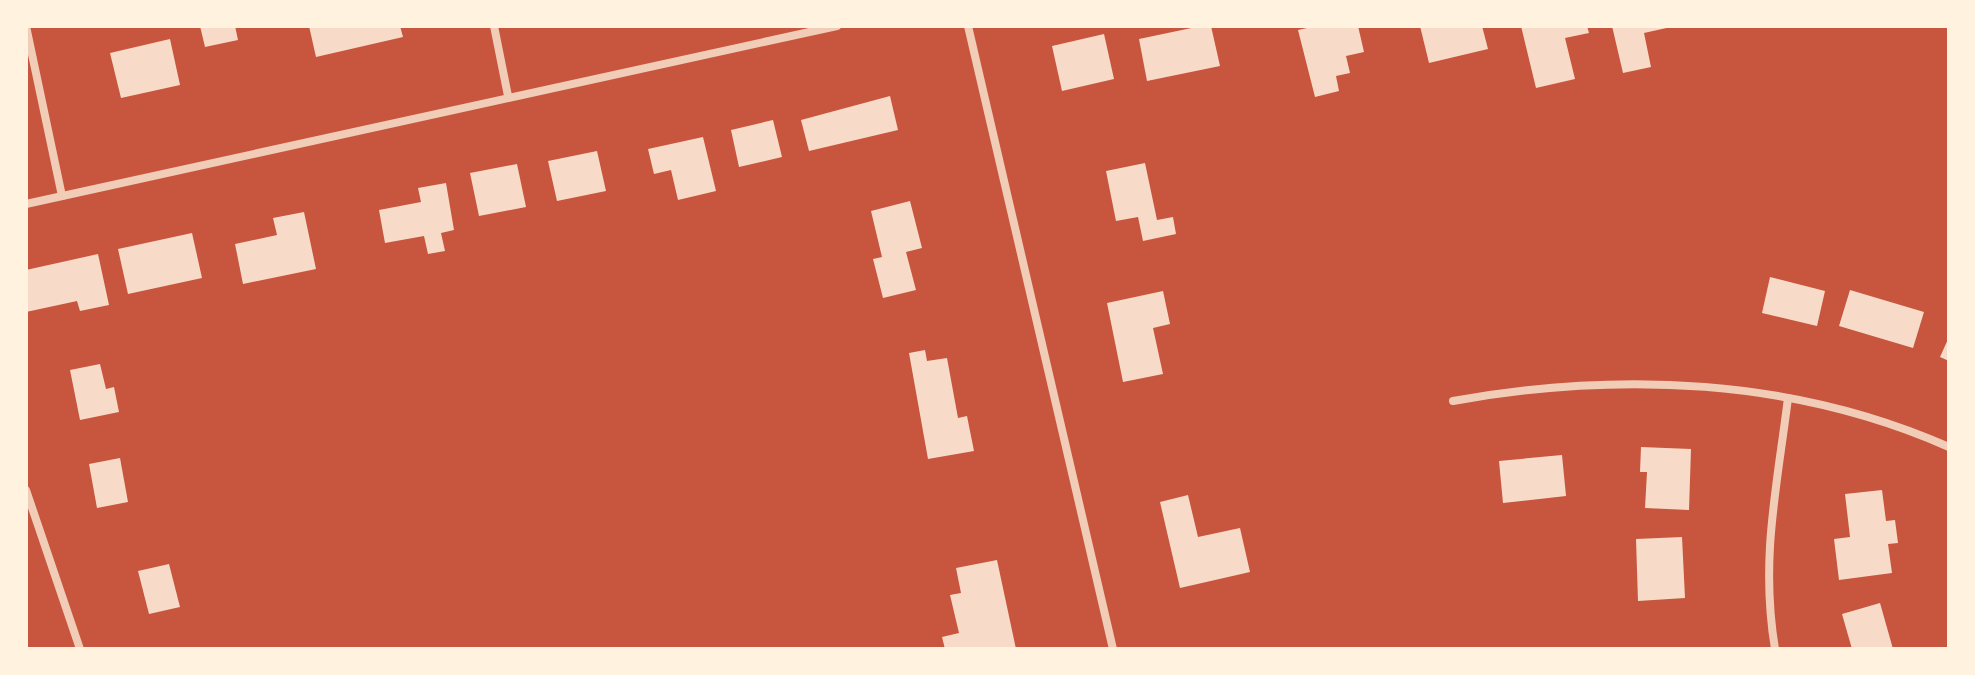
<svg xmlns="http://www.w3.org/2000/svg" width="1975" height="675" viewBox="0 0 1975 675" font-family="'PT Sans',sans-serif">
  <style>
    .building { fill: #f7dbc8 }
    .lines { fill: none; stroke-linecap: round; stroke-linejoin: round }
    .minor { stroke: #f1ccb7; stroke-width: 8 }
  </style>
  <rect width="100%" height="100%" fill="#c8553d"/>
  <g class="building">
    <path d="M200,26H235L238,40L205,47Z"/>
    <path d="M309,26H400L403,37L316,57Z"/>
    <path d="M1201,26H1211L1220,66L1147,81L1139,39Z"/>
    <path d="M1316,26H1358L1364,52L1346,56L1350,73L1336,76L1339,91L1315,97L1298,30Z"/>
    <path d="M1420,26H1482L1488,49L1429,63Z"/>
    <path d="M1521,26H1587L1589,33L1565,38L1575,79L1536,88Z"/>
    <path d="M1612,26H1671V27L1644,33L1651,67L1623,73Z"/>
    <path d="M1104,34L1114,79L1062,91L1052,46Z"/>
    <path d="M170,39L180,85L121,98L110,53Z"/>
    <path d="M890,96L898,130L809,151L801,120Z"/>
    <path d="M773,120L782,157L739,167L731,130Z"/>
    <path d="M703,137L716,191L678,200L671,170L654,174L648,149Z"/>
    <path d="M597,151L606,191L557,201L548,161Z"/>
    <path d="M1145,163L1157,220L1173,217L1176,234L1143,241L1138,217L1116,221L1106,171Z"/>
    <path d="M517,164L526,207L479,216L470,173Z"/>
    <path d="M446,183L454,230L441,233L445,251L428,254L424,236L385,243L379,210L421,202L418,188Z"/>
    <path d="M910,201L922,248L906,252L916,290L883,298L873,259L882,257L871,211Z"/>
    <path d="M304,212L316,269L243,284L235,244L277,235L273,218Z"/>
    <path d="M192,233L202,278L128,294L118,249Z"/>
    <path d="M98,254L109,305L80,311L77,301L26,312V270Z"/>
    <path d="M1770,277L1825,291L1817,326L1762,313Z"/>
    <path d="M1850,290L1924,312L1913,348L1839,326Z"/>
    <path d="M1163,291L1170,324L1153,328L1163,374L1123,382L1107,303Z"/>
    <path d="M1949,337V361L1940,357Z"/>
    <path d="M925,350L927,361L947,358L958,418L967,416L974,451L928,459L909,353Z"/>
    <path d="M100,364L106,389L114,387L119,412L80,420L70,370Z"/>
    <path d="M1641,447L1691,449L1689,510L1645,508L1647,472H1640Z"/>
    <path d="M1562,455L1566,496L1503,503L1499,461Z"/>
    <path d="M120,458L128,502L97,508L89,464Z"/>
    <path d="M1882,490L1886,521L1895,520L1898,543L1888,544L1892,573L1839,580L1834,539L1850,537L1845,494Z"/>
    <path d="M1188,495L1198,537L1240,528L1250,572L1180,588L1160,502Z"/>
    <path d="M1682,537L1685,598L1638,601L1636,539Z"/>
    <path d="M997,560L1016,649H945L942,637L959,633L950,595L961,593L956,568Z"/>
    <path d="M169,564L180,607L149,614L138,571Z"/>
    <path d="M1880,603L1893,649H1852L1842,614Z"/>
  </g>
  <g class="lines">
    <g class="minor">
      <path d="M26,26L62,196"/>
      <path d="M494,26L508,96"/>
      <path d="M968,26L1113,649"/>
      <path d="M26,204L837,26"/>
      <path d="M1453,401C1619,371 1793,378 1949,447"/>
      <path d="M26,490L80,649"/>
      <path d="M1775,649C1760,559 1777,487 1788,398"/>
    </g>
  </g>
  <rect width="1975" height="675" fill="none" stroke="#fff3e0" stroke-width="56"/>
</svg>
